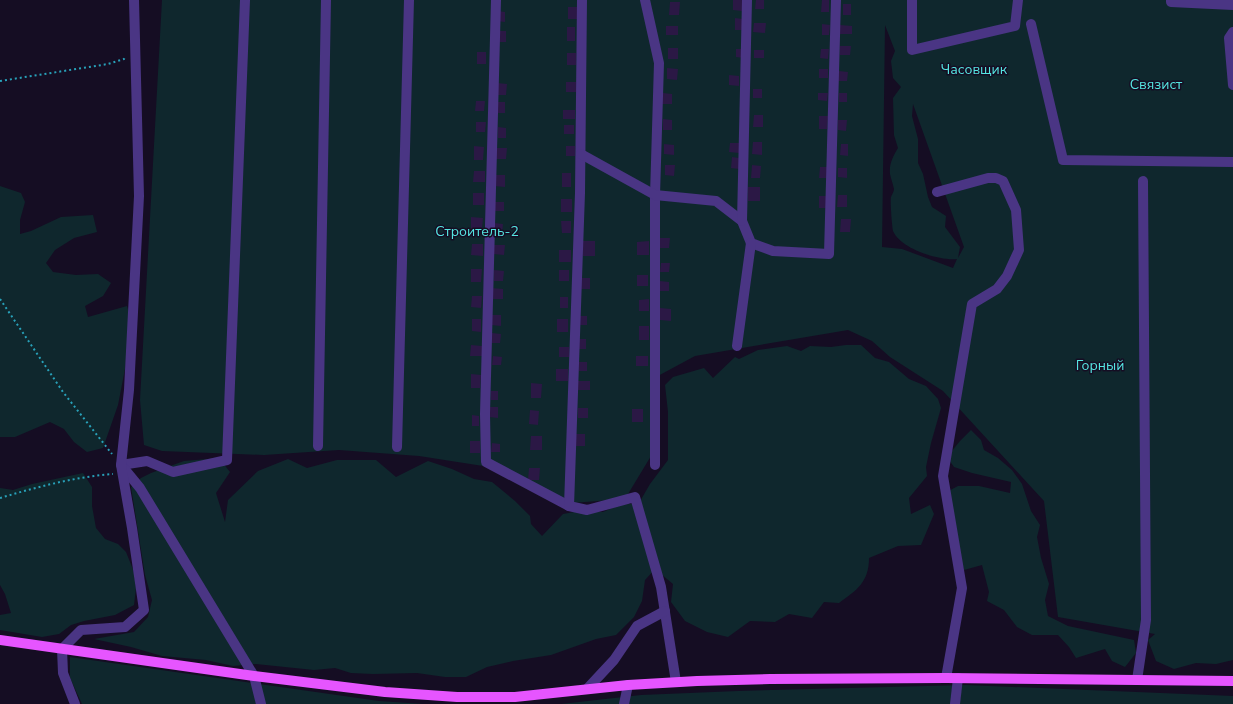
<svg xmlns="http://www.w3.org/2000/svg" width="1233" height="704" viewBox="0 0 1233 704" font-family="'Nunito Sans',sans-serif">
  <style>
    .green { fill: #0f272d; fill-rule: evenodd }
    .building { fill: #2b1845 }
    .lines { fill: none; stroke-linecap: round; stroke-linejoin: round }
    .path { stroke: #28a1b9; stroke-width: 2; stroke-dasharray: 2 3; stroke-linecap: butt }
    .minor { stroke: #4a3584; stroke-width: 10 }
    .major { stroke: #e655ff; stroke-width: 10 }
    .labels { text-anchor: middle; dominant-baseline: central; stroke-width: 3; stroke-linejoin: round; paint-order: stroke }
    .park-label { font-size: 14px; fill: #55e5e1; stroke: #150d23 }
  </style>
  <rect width="100%" height="100%" fill="#150d23"/>
  <g class="green">
    <path d="M162,0H1233V660L1216,664L1196,663L1174,669L1156,661L1148,640L1155,634L1058,617L1044,501L943,391L890,357L872,341L848,330L695,356L656,377L654,451L625,499L558,504L496,468L419,456L339,450L264,455L162,451L144,445L140,400ZM885,25L895,51L891,61L893,78L901,87L893,98L894,135L898,148C893,156 889,164 890,174C891,179 893,184 894,189C894,192 892,194 891,197C890,202 892,226 893,231C901,249 939,261 957,259L953,268L902,249L882,247ZM913,104L964,247L958,258L960,247L945,227L946,216L932,207L928,197L923,174L918,163V139L912,116Z"/>
    <path d="M0,186L21,193L25,202L20,220V234L31,231L61,217L93,215L97,232L74,238L55,250L46,263L53,272L76,275L98,274L111,283L103,296L85,306L88,317L127,306L132,322L125,369L118,405L103,448L87,452L74,442L64,429L50,422L15,437H0Z"/>
    <path d="M846,345H861L875,358L889,362L909,379L926,386L938,399L941,408L931,443L926,467L927,476L909,498L911,514L930,505L934,514L921,545L898,546L869,558C869,582 857,590 839,603L824,602L812,618L789,614L775,622L750,621L728,637L707,632L685,621L671,602L673,584L655,569L645,580L642,601L634,617L616,635L596,639L551,655L513,661L487,667L466,677H445L417,673L373,674L351,673L335,668L314,670L256,664L233,666L206,660L162,656L131,647L94,639L134,632L148,617L152,600L145,575L131,487L141,478L151,473L184,461L219,458L230,472L216,493L225,522L228,500L258,471L288,459L307,468L337,460H376L396,477L428,461L452,469L474,479L492,482L515,501L530,516L531,524L542,536L563,514L574,512H603L619,505L639,503L650,484L668,460V412L665,385L673,377L704,368L713,378L735,357L739,359L758,350L787,346L801,351L810,346L831,347Z"/>
    <path d="M971,430L981,440L984,450L998,458L1012,470L1022,484L1031,511L1040,525L1037,537L1041,558L1049,584L1045,600L1048,616L1068,626L1134,640L1136,653L1125,667L1112,661L1105,649L1076,658L1069,647L1058,635H1032L1017,627L1004,610L987,601L989,592L982,565L964,570L943,494L958,486H979L1010,493L1011,482L972,473L954,467L947,457L960,441Z"/>
    <path d="M83,473L92,487V506L96,528L105,539L118,544L126,552L134,572L136,588L134,605L115,615L84,621L71,625L59,634L42,637L0,630V615L11,613L5,594L0,585V488L13,490L32,484Z"/>
    <path d="M70,657L379,701L424,704H82L70,678Z"/>
    <path d="M966,685L1233,696V704H561L641,695L738,691Z"/>
  </g>
  <g class="building">
    <path d="M733,0H743L742,11L733,10Z"/>
    <path d="M756,0H764V9H755Z"/>
    <path d="M822,0H829V12H821Z"/>
    <path d="M670,2H680L679,15H669Z"/>
    <rect x="843" y="4" width="8" height="11"/>
    <rect x="568" y="7" width="10" height="12"/>
    <path d="M497,11L505,12V22L496,21Z"/>
    <path d="M735,18L743,19L742,30H735Z"/>
    <path d="M754,23H766L765,33L753,32Z"/>
    <path d="M822,24L830,25L829,35H822Z"/>
    <path d="M840,25L852,26V34H840Z"/>
    <rect x="666" y="26" width="12" height="9"/>
    <rect x="567" y="27" width="8" height="14"/>
    <path d="M497,31H506V42H496Z"/>
    <path d="M840,46H851L850,55H840Z"/>
    <rect x="668" y="48" width="10" height="11"/>
    <path d="M736,49H745L744,58L736,57Z"/>
    <path d="M821,49H829L828,59L820,58Z"/>
    <rect x="754" y="50" width="10" height="8"/>
    <rect x="477" y="52" width="9" height="12"/>
    <rect x="567" y="53" width="9" height="12"/>
    <path d="M667,68L678,69L677,80L667,79Z"/>
    <rect x="819" y="69" width="9" height="9"/>
    <path d="M839,71L848,72L847,81H838Z"/>
    <path d="M729,75L739,76V86L729,85Z"/>
    <rect x="566" y="82" width="10" height="10"/>
    <path d="M497,83L507,84L506,95H497Z"/>
    <rect x="753" y="89" width="9" height="9"/>
    <path d="M663,93L672,94V104H662Z"/>
    <path d="M818,93H828L827,101L818,100Z"/>
    <rect x="839" y="93" width="8" height="9"/>
    <path d="M476,101H485L484,111H475Z"/>
    <path d="M496,102H505V113H495Z"/>
    <rect x="563" y="110" width="12" height="9"/>
    <path d="M754,115H763V127H753Z"/>
    <path d="M819,116H828L827,129H819Z"/>
    <path d="M663,119L672,120V130H663Z"/>
    <path d="M838,120H847L846,131L838,130Z"/>
    <path d="M476,122H486L485,132H476Z"/>
    <rect x="564" y="125" width="10" height="9"/>
    <path d="M498,127L506,128V138H498Z"/>
    <path d="M753,142H762V155L752,154Z"/>
    <path d="M730,143H739V153L729,152Z"/>
    <path d="M664,144L674,145V155L664,154Z"/>
    <path d="M841,144H848V156L840,155Z"/>
    <path d="M474,146L484,147L483,160H474Z"/>
    <rect x="566" y="146" width="9" height="10"/>
    <path d="M496,148H507L506,159H496Z"/>
    <path d="M732,157L739,158V169L731,168Z"/>
    <path d="M665,165H675L674,176L665,175Z"/>
    <path d="M752,165L761,166L760,178H751Z"/>
    <path d="M820,167H828L827,178H819Z"/>
    <path d="M838,168H847V178L838,177Z"/>
    <path d="M474,171H485V182H473Z"/>
    <rect x="562" y="173" width="9" height="14"/>
    <path d="M495,175H505V187L494,186Z"/>
    <rect x="748" y="187" width="12" height="14"/>
    <rect x="473" y="193" width="11" height="12"/>
    <path d="M838,195H847V207H837Z"/>
    <rect x="819" y="196" width="8" height="12"/>
    <rect x="561" y="199" width="11" height="13"/>
    <rect x="495" y="202" width="9" height="9"/>
    <path d="M471,217L483,218L482,229H471Z"/>
    <path d="M841,219H851L850,232H840Z"/>
    <path d="M561,221H571V233H562Z"/>
    <path d="M494,223L503,224L502,234H494Z"/>
    <path d="M660,238H670L669,248H659Z"/>
    <rect x="583" y="241" width="12" height="15"/>
    <path d="M649,241V255H637V242Z"/>
    <path d="M472,244H483V256L471,255Z"/>
    <path d="M493,245H505L504,255L493,254Z"/>
    <rect x="559" y="250" width="12" height="12"/>
    <path d="M661,263H670L669,272H660Z"/>
    <path d="M471,269H482L481,282H471Z"/>
    <path d="M494,270L504,271L503,281H494Z"/>
    <rect x="559" y="270" width="10" height="11"/>
    <rect x="637" y="275" width="11" height="11"/>
    <rect x="581" y="278" width="9" height="11"/>
    <path d="M660,281L669,282V291H660Z"/>
    <path d="M491,288L503,289V299H491Z"/>
    <path d="M472,296H482L481,308L471,307Z"/>
    <rect x="560" y="297" width="8" height="11"/>
    <path d="M649,299V311H639V300Z"/>
    <path d="M660,308L671,309V321L660,320Z"/>
    <path d="M491,315H501V326L491,325Z"/>
    <rect x="579" y="316" width="8" height="9"/>
    <path d="M472,319H481V332L472,331Z"/>
    <rect x="557" y="319" width="11" height="13"/>
    <rect x="639" y="326" width="10" height="14"/>
    <path d="M492,333L501,334L500,343H492Z"/>
    <rect x="579" y="339" width="7" height="10"/>
    <path d="M471,345L482,346V356H470Z"/>
    <rect x="559" y="347" width="10" height="10"/>
    <path d="M493,356L502,357L501,365H492Z"/>
    <rect x="636" y="356" width="12" height="10"/>
    <rect x="579" y="362" width="8" height="9"/>
    <rect x="556" y="369" width="12" height="12"/>
    <path d="M471,374L481,375L480,388H471Z"/>
    <rect x="577" y="381" width="13" height="9"/>
    <path d="M531,383L542,384L541,398H531Z"/>
    <rect x="491" y="391" width="7" height="9"/>
    <path d="M490,407H498V418L489,417Z"/>
    <rect x="578" y="408" width="10" height="10"/>
    <rect x="632" y="409" width="11" height="13"/>
    <path d="M530,410L539,411L538,425L529,424Z"/>
    <path d="M472,415L479,416V426H472Z"/>
    <rect x="576" y="434" width="9" height="12"/>
    <path d="M531,436H542V450H530Z"/>
    <rect x="470" y="441" width="10" height="12"/>
    <path d="M492,443L500,444V452H491Z"/>
    <path d="M529,468H540L539,480H528Z"/>
  </g>
  <g class="lines">
    <g class="path">
      <path d="M0,81L108,64L124,59L125,57"/>
      <path d="M0,299L63,392L112,454"/>
      <path d="M0,498C37,487 74,477 113,474"/>
    </g>
    <g class="minor">
      <path d="M496,0L485,414L486,462L569,506"/>
      <path d="M582,0L580,193L569,506L587,510L635,497L661,587L676,682"/>
      <path d="M645,0L659,63L655,195V465"/>
      <path d="M912,0V50L1015,26L1018,0"/>
      <path d="M1171,0V2L1233,5"/>
      <path d="M1031,24L1063,160L1233,162"/>
      <path d="M1233,32L1229,38L1233,85"/>
      <path d="M581,154L655,195L716,201L742,221L751,243L773,251L829,254L836,0"/>
      <path d="M937,192L988,178H996L1003,181L1016,210L1019,250L1007,276L997,289L972,304L943,476L962,588L946,678"/>
      <path d="M742,221L747,0"/>
      <path d="M737,346L751,243"/>
      <path d="M318,446L326,0"/>
      <path d="M397,447L409,0"/>
      <path d="M121,465L147,461L173,472L227,460L245,0"/>
      <path d="M122,466L140,488L254,676L261,704"/>
      <path d="M1137,680L1146,620L1143,181"/>
      <path d="M587,689L614,660L637,626L665,611"/>
      <path d="M75,704L63,673L62,649L81,630L125,627L144,610L132,528L121,465L129,390L139,196L134,0"/>
      <path d="M624,704L628,685"/>
      <path d="M955,704L958,678"/>
    </g>
    <path class="major" d="M0,640L254,676L385,692L457,697H515L628,685L697,681L770,679L946,678L1233,681"/>
  </g>
  <g class="labels">
    <g class="park-label">
      <text x="974" y="69">Часовщик</text>
      <text x="1156" y="84">Связист</text>
      <text x="477" y="231">Строитель-2</text>
      <text x="1100" y="365">Горный</text>
    </g>
  </g>
</svg>
